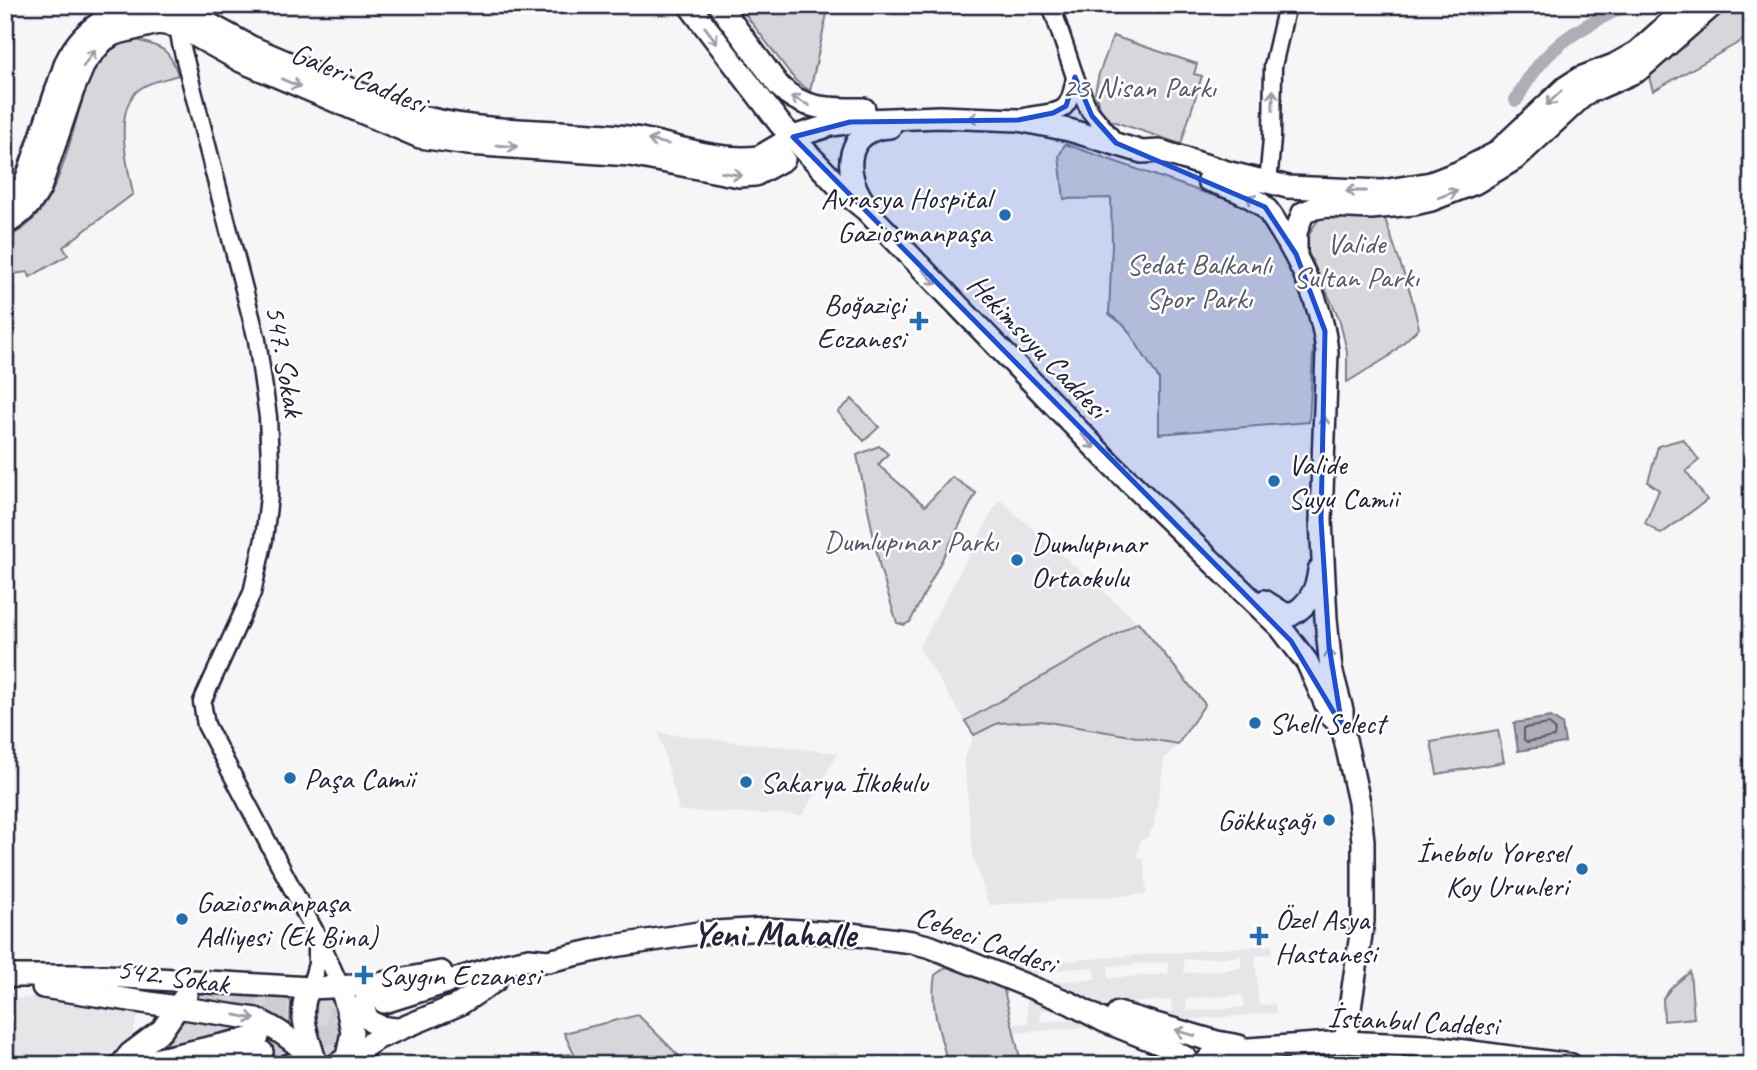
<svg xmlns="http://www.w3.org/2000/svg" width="1757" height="1070" viewBox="0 0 1757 1070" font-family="Caveat,sans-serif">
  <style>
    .built { fill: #e6e6e9; fill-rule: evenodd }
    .green { fill: #d7d7db; stroke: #7c7c8b; stroke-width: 2 }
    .water { fill: #aeaeb7; stroke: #767685; stroke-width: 2 }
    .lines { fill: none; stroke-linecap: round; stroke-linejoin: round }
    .shore { stroke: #5a5a6d; stroke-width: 2 }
    .canal { stroke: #aeaeb7; stroke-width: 14 }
    .major-tunnel { stroke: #ccccd1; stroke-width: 21; stroke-dasharray: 21 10; stroke-linecap: butt }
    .minor-casing { stroke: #22223b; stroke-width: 21 }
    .major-casing { stroke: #22223b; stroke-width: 26 }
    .minor { stroke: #fff; stroke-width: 16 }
    .major { stroke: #fff; stroke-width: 21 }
    .oneway { stroke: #9c9ca7 }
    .marked { fill: #1d4ed8; fill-opacity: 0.2; stroke: #1d4ed8; stroke-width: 5; stroke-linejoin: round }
    .poi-dot { fill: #1f6fb2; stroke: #fff; stroke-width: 2.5 }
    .labels { text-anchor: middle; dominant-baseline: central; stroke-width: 5; stroke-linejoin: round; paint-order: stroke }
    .street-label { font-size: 30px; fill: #22223b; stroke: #fff }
    .park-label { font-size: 30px; fill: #58586b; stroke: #fff }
    .poi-label { font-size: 30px; fill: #22223b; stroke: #fff; text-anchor: start }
    .district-label { font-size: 37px; font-weight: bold; fill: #22223b; stroke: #fff }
  </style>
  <rect width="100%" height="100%" fill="#f6f6f7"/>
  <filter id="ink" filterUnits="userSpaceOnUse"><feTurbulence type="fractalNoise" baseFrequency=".0143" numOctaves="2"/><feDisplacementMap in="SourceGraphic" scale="14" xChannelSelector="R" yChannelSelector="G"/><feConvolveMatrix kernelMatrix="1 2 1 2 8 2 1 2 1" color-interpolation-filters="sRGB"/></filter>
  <g filter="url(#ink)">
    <g class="built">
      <path d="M999,499L1138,622L965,721L919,648Z"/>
      <path d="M1042,721L1178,744L1165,758L1153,828L1148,837L1141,840L1138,851L1137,857L1144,860L1147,894L989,905L973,856L964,759L974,735L998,723Z"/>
      <path d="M659,733L838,753L803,815L679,811Z"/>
      <path d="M1272,945V954L1255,956L1259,1005L1275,1004L1276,1013L1012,1033L1011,1024L1028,1023L1024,973L1008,974L1007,965ZM1241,956V968L1184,973V960ZM1168,962L1169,974L1108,978V966ZM1094,967L1095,979L1038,983V971ZM1243,995L1244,1007L1186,1011V999ZM1171,1000L1172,1012L1112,1016L1111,1004ZM1097,1006V1018L1041,1022L1040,1010Z"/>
      <path d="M49,996L139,1012L130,1042L84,1065H5V999Z"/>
    </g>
    <g class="green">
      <path d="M742,5H829L810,91L796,81L742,10Z"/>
      <path d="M1731,5H1752V35L1653,91L1649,77Z"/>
      <path d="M1113,36L1197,64L1194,74L1202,76L1181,144L1103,118L1095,92L1099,74Z"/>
      <path d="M133,39C160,47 169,46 178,75C167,79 151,81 141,88C111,108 128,166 133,194L63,247L68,255L30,277L28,272L5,275V238C54,222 67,151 80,107C86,88 92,64 108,50C115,44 125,42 133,39Z"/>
      <path d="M1065,144L1208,194L1235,201L1253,211L1268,227L1312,312L1314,337L1309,422L1159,434V379L1125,326L1109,314L1112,243L1111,198L1064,199L1059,156Z"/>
      <path d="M1323,215L1384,216L1411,295L1419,328L1388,357L1347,382V351L1339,318L1306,248C1308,234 1313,225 1323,215Z"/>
      <path d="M852,399L879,427L864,441L838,412Z"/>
      <path d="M1683,439L1699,460L1686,471L1707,500L1661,534L1645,523L1659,490L1648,482L1658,446Z"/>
      <path d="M879,446L888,454L878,465L925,506L952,477L976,493L910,622L904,625L897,623L880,568L857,455Z"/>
      <path d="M1138,622L1205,704L1178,744L1042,721L998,723L974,735L965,721Z"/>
      <path d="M1498,730L1504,762L1437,774L1431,742Z"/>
      <path d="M946,967L1003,986L1020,1058L1029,1056L1033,1065H948C941,1036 929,1005 935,975Z"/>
      <path d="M1690,972L1694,1018L1664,1021L1663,998L1672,987Z"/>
      <path d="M202,991L245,994L253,1010L194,1000Z"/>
      <path d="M249,994L288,998L291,1002L290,1026L257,1011Z"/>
      <path d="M315,996H328C342,1010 342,1029 342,1048L335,1055H324L309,1023Z"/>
      <path d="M638,1015L679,1056L675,1065H579L564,1033Z"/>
      <path d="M187,1016L248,1027L163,1049Z"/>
      <path d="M570,1054L575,1065H489L488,1062Z"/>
    </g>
    <path class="water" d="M1551,717L1562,724L1565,743L1518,751L1514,723Z"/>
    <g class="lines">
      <path class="shore" d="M1549,724L1555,729L1554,737L1527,742L1524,740V728Z"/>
      <path class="canal" d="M1516,100C1544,47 1574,31 1626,5"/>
      <g class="major-tunnel">
        <path d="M174,994L333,1018"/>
        <path d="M262,1052L369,1023"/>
      </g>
      <g class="minor-casing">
        <g id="minor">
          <path d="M1051,5L1075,77L1089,110L1116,143"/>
          <path d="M178,26L181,44L257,340L268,417L270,462L269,497L264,539L252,593L202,702L206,725L323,947L340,986"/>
          <path d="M1021,118C1056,108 1068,122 1075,77"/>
          <path d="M1268,184L1272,138L1273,66L1287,5"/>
          <path d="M310,988L317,964V940"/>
        </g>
      </g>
      <g class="major-casing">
        <g id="major">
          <path d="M167,5L176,6L251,47L394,108C468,136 549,128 627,137C670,142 715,163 759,157L793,137L831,125L867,120L939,117L1018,120L1069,130L1142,152L1160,151L1230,173L1288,187L1382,191L1431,183L1457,173L1496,153L1566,87L1580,78L1614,65L1637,52L1689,5"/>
          <path d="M689,5L780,124L845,193L866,210L1110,463L1281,628L1307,662L1331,716L1336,720"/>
          <path d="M719,5L779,86C804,111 830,109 864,109"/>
          <path d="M1208,180C1227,187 1246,192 1262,205C1270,211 1275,222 1281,231C1304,268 1323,308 1327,352L1321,520L1326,619L1331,669L1342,710V726L1359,802L1363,841V921L1345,1042"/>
          <path d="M863,201C842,170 846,129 890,127"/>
          <path d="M5,206L16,197L25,184L66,62C87,20 117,12 160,5"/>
          <path d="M5,224C22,215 31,204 40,188L73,90L85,62L103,41L114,34L158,23L178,26L241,61L420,137L468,144L630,155L739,176L755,175L784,159"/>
          <path d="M1296,254V232L1303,213L1315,208L1328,206L1371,208L1414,204L1431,200L1475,183L1515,159L1585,94L1637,71L1648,62L1713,5"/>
          <path d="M1264,601L1283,613L1291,615C1309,605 1317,590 1319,570"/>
          <path d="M5,976H106L310,988L373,985L441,972"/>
          <path d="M373,985C356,1011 365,1027 396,1029"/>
          <path d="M340,986L347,1007L352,1032L346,1062"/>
          <path d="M43,987L256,1019C280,1030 300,1045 317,1064"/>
          <path d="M310,988C296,1009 308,1037 315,1060"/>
          <path d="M384,1002L505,964L529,959L548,961L614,946L699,933L766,929L850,934L912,942L931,947L1070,1003L1104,1021L1161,1044L1186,1058L1189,1065"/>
          <path d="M1118,1013L1217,1042L1239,1046"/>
          <path d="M216,1061L262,1052"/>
          <path d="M121,1065L130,1054L162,1030L186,995"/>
          <path d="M132,1065L258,1037"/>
          <path d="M289,1065H318"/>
          <path d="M336,1065L378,1038L460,1004L495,981"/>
          <path d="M1203,1065L1212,1056L1234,1050L1345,1042L1426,1046L1571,1065"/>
        </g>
      </g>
      <use href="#minor" class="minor"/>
      <use href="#major" class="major"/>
    </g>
    <defs><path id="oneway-shaft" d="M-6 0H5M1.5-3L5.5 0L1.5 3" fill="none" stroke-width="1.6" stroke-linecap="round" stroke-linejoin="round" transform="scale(1.75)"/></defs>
    <g class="oneway">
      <use href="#oneway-shaft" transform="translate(711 35) rotate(53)"/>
      <use href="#oneway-shaft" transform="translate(89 58) rotate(-55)"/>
      <use href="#oneway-shaft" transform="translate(291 83) rotate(23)"/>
      <use href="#oneway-shaft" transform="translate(1554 98) rotate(136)"/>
      <use href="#oneway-shaft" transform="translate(1273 100) rotate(-89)"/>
      <use href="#oneway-shaft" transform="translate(800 101) rotate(-155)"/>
      <use href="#oneway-shaft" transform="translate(979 118) rotate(-179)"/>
      <use href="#oneway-shaft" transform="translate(658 142) rotate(-168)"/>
      <use href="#oneway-shaft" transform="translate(507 146) rotate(4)"/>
      <use href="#oneway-shaft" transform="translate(732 174) rotate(9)"/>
      <use href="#oneway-shaft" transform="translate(1356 191) rotate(-180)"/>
      <use href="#oneway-shaft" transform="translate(1448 194) rotate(-21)"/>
      <use href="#oneway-shaft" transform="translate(1255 201) rotate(-147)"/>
      <use href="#oneway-shaft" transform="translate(930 277) rotate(46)"/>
      <use href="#oneway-shaft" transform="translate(1324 426) rotate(-89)"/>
      <use href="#oneway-shaft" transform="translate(1088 441) rotate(46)"/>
      <use href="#oneway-shaft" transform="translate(1330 659) rotate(-97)"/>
      <use href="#oneway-shaft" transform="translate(245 1017) rotate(12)"/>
      <use href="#oneway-shaft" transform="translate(1185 1033) rotate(-164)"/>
    </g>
  </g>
  <path class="marked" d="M1075,77L1092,116L1116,143L1265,207L1296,254L1325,331L1321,520L1329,646L1342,726L1291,641L793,137L850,122L1018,120L1053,113L1066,106Z"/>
  <g class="poi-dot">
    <circle cx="1005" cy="215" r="7"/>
    <path d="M915.5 310.5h7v7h7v7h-7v7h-7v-7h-7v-7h7z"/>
    <circle cx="1274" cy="481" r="7"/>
    <circle cx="1017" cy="560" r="7"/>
    <circle cx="1255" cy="723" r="7"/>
    <circle cx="290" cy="778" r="7"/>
    <circle cx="746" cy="782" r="7"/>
    <circle cx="1329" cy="820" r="7"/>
    <circle cx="1582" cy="869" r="7"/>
    <circle cx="182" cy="919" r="7"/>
    <path d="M1255.5 925.5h7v7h7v7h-7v7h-7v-7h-7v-7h7z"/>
    <path d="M360.5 964.5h7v7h7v7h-7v7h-7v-7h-7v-7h7z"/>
  </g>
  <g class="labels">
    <g class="street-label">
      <text transform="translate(359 78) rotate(22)">Galeri Caddesi</text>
      <text transform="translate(1038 346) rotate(46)">Hekimsuyu Caddesi</text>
      <text transform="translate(285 361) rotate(80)">547. Sokak</text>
      <text transform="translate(986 940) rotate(20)">Cebeci Caddesi</text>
      <text transform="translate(173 976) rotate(8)">542. Sokak</text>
      <text transform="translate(1413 1021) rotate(3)">İstanbul Caddesi</text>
    </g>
    <g class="park-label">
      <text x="1139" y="87">23 Nisan Parkı</text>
      <text x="1356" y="243">Valide<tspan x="1356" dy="34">Sultan Parkı</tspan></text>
      <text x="1199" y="264">Sedat Balkanlı<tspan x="1199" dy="34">Spor Parkı</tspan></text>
      <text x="911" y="541">Dumlupınar Parkı</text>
    </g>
    <g class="poi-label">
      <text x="991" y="198" text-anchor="end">Avrasya Hospital<tspan x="991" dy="34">Gaziosmanpaşa</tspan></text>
      <text x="905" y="304" text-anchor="end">Boğaziçi<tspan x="905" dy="34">Eczanesi</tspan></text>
      <text x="1288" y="464">Valide<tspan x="1288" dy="34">Suyu Camii</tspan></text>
      <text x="1031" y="543">Dumlupınar<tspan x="1031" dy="34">Ortaokulu</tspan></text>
      <text x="1269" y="723">Shell Select</text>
      <text x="304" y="778">Paşa Camii</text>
      <text x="760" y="782">Sakarya İlkokulu</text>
      <text x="1315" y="820" text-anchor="end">Gökkuşağı</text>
      <text x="1568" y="852" text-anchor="end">İnebolu Yoresel<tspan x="1568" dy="34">Koy Urunleri</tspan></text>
      <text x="196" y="902">Gaziosmanpaşa<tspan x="196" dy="34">Adliyesi (Ek Bina)</tspan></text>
      <text x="1275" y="919">Özel Asya<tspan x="1275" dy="34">Hastanesi</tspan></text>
      <text x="378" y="975">Saygın Eczanesi</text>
    </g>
    <g class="district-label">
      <text x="774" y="933">Yeni Mahalle</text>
    </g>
  </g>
  <rect width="1757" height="1070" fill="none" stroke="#fff" stroke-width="28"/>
  <rect x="14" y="14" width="1729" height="1042" fill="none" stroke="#22223b" stroke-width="2.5" filter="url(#ink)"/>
</svg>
